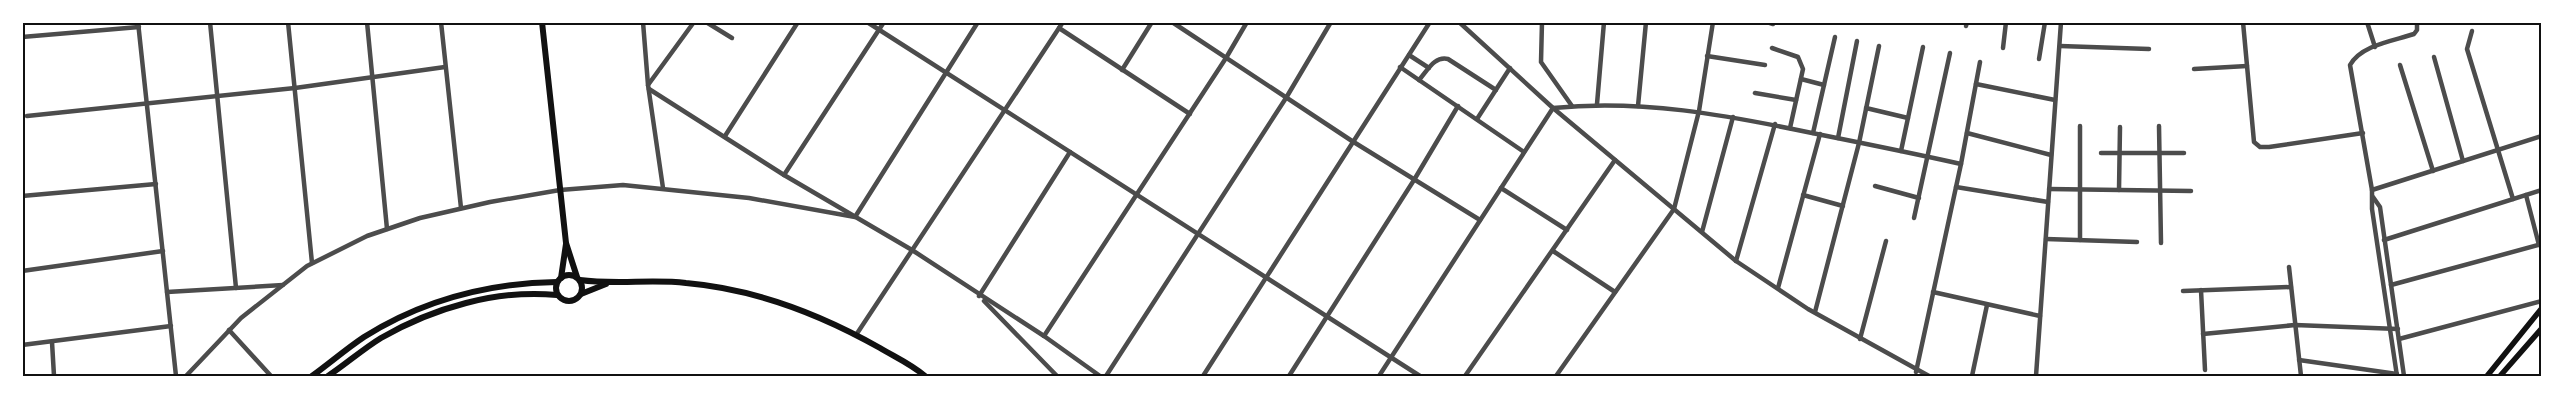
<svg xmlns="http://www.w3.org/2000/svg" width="2564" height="399" viewBox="0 0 2564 399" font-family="'DM Sans',sans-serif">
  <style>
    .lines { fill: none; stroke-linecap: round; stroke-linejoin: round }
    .minor { stroke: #4c4c4c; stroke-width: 4.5 }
    .secondary { stroke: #111; stroke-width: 5.5 }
    .primary { stroke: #111; stroke-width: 6 }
    .neatline { fill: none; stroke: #111; stroke-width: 2 }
  </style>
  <rect width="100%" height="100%" fill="#fff"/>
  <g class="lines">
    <g class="minor">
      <path d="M138,22L176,376"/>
      <path d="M210,22L236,288"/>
      <path d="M288,22L312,263"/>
      <path d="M367,22L387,229"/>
      <path d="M441,22L461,208"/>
      <path d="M643,22L648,85L663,188"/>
      <path d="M706,22L732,38"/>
      <path d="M867,22L1420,376"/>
      <path d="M1172,22L1352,141L1480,220"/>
      <path d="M1459,22L1553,108L1736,261L1808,309L1929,376"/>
      <path d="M1542,22L1541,62L1572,106"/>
      <path d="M1767,22L1773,24"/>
      <path d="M2243,22L2254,142L2260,147H2269L2363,133"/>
      <path d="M2367,22L2375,47"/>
      <path d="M1966,26L1967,22"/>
      <path d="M1059,28L1190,114"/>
      <path d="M2472,31L2467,49L2513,199"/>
      <path d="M22,37L139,27"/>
      <path d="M2060,46L2149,49"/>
      <path d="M1772,48L1798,57L1803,69L1790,128"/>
      <path d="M2003,48L2006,22"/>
      <path d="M1409,55L1429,68"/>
      <path d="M1707,56L1765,65"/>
      <path d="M2434,57L2463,161"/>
      <path d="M2039,59L2045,22"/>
      <path d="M2400,65L2433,171"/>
      <path d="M1400,67L1524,152"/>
      <path d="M2194,69L2247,66"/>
      <path d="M1122,70L1152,22"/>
      <path d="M1801,79L1824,85"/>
      <path d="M1419,80C1428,70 1434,56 1448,59L1496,90"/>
      <path d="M1976,84L2055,100"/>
      <path d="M648,85L694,22"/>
      <path d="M649,89L784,175L912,250L1044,336L1100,376"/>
      <path d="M1755,93L1796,100"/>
      <path d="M1597,104L1604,22"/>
      <path d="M1638,106L1646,22"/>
      <path d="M1553,108C1641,99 1726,115 1812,133C1862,143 1912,153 1961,164"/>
      <path d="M1866,108L1908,118"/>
      <path d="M27,116L295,88L445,67"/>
      <path d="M1477,119L1510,68"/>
      <path d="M2159,126L2161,243"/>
      <path d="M1813,133L1835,37"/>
      <path d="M1967,133L2051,155"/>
      <path d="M725,136L798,22"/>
      <path d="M1838,138L1857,41"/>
      <path d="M1901,151L1923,47"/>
      <path d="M2101,153H2184"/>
      <path d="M784,175L884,22"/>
      <path d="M1875,186L1919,198"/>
      <path d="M1956,187L2048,202"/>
      <path d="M1501,188L1567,230"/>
      <path d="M2049,189L2191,191"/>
      <path d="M2119,190L2120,127"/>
      <path d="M2372,190L2350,65C2361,45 2393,41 2414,34L2417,30V22"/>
      <path d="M1803,195L1843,206"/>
      <path d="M2526,195L2539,245"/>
      <path d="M22,196L156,184"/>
      <path d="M2373,197L2380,207L2404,376"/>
      <path d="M1914,218L1950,53"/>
      <path d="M1702,232L1733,117"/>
      <path d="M2046,239L2137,242"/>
      <path d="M2080,240V126"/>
      <path d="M2384,240L2542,190"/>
      <path d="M1553,251L1615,292"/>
      <path d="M1736,261L1775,124"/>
      <path d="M2289,267L2301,376"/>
      <path d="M22,271L163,251"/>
      <path d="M2391,285L2542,244"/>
      <path d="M1778,288L1820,134"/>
      <path d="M2201,290L2205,370"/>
      <path d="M2183,291L2291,287"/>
      <path d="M167,292L283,285"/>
      <path d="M1933,292L2040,316"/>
      <path d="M979,296L1070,152"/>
      <path d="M984,301L1057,376"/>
      <path d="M1815,312L1859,143L1879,46"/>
      <path d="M229,330L271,376"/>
      <path d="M2203,334L2295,325L2398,329"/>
      <path d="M856,335L1063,22"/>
      <path d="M1044,336L1226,58L1247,22"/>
      <path d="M1860,339L1886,241"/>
      <path d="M2399,339L2542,301"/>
      <path d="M52,342L54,376"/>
      <path d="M22,345L171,326"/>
      <path d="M2299,360L2397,374"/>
      <path d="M1916,372L1961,164L1980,62"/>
      <path d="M186,376L241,318L307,266L367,236L420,218L490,202L560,190L623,185L749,198L855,217L978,22"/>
      <path d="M1106,376L1286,98L1331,22"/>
      <path d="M1203,376L1430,22"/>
      <path d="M1289,376L1414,180L1458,106"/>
      <path d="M1379,376L1553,108"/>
      <path d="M1465,376L1615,160"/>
      <path d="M1556,376L1674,209L1699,111L1713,22"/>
      <path d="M1972,376L1987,305"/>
      <path d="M2036,376L2061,22"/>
      <path d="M2397,376L2372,209V190L2542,136"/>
    </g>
    <g class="secondary">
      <path d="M2487,376L2542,308"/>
      <path d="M2500,376L2542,328"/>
    </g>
    <g class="primary">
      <path d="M542,22L566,243L577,277"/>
      <circle cx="569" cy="288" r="13"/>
      <path d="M561,278L566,244"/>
      <path d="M580,280C615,285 651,279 686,283C755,289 820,314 880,348C895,357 911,364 925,376"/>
      <path d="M581,294L606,284"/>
      <path d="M312,376C330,363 346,349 364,337C423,300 488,283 557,282"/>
      <path d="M328,376C346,364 363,349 381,338C433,308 497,289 557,295"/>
    </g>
  </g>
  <rect width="2564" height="399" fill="none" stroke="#ffffff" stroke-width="48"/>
  <rect x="24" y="24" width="2516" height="351" class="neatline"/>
</svg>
